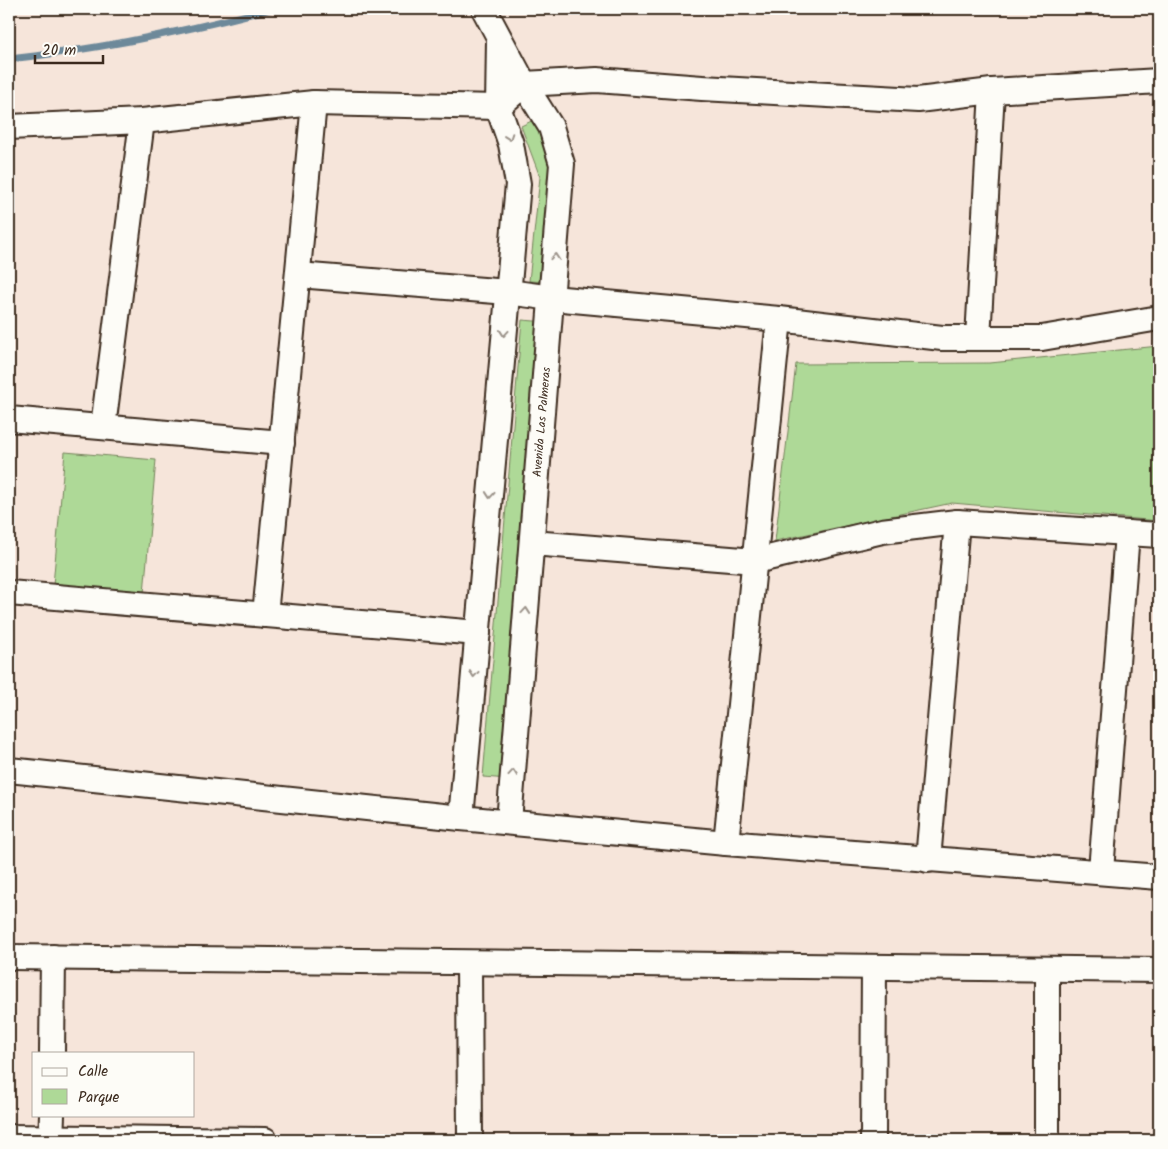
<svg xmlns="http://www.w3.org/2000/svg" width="1168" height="1149" viewBox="0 0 1168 1149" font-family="Kalam,sans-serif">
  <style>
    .green { fill: #aed997; stroke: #74825a }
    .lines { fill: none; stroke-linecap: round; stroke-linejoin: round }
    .stream { stroke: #6d899a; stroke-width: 7 }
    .minor-casing { stroke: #3b2a1e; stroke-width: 28 }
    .minor { stroke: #fdfcf7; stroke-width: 24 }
    .oneway { stroke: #9c938a }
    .labels { text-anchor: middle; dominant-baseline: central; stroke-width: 4; stroke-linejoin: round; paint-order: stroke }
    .street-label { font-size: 12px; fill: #3b2a1e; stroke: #fdfcf7 }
  </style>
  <rect width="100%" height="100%" fill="#f6e5da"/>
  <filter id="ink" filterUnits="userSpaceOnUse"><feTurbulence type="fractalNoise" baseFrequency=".02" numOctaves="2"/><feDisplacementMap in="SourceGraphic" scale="10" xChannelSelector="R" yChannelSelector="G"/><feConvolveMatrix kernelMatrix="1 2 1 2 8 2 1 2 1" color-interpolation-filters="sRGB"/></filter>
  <g filter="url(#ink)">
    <g class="green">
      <path d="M540,117L557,166L549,282L529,281L540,177L521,126Z"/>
      <path d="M522,320L547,322L508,779L483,777Z"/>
      <path d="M1159,346V521L952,503L775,541L796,364L990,363Z"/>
      <path d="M65,452L156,460L144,593L53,585Z"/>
    </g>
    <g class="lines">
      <path class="stream" d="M9,59C95,50 186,31 270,9"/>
      <g class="minor-casing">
        <g id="minor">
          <path d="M484,9L524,84L551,127L562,164L509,822"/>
          <path d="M9,127L142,121L314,103L498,107L524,84L597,80L702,88L918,100L992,91L1159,81"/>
          <path d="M298,275L508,292L552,298L779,319L942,338H1042L1159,318"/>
          <path d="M978,338L992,91"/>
          <path d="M9,419L282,443"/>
          <path d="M103,427L142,121"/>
          <path d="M532,543L755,561L882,531L957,522L1159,535"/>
          <path d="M9,593L478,633"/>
          <path d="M265,615L314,103"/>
          <path d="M9,770L461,818L726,843L1159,877"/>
          <path d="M461,818L518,184L511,144L498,107L499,39"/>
          <path d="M726,843L779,319"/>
          <path d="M928,860L957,522"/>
          <path d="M1101,871L1127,533"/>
          <path d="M9,957L1159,970"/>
          <path d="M469,963L470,1140"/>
          <path d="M1047,969V1140"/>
          <path d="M52,1053L53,957"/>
          <path d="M9,1137L265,1140"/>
          <path d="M51,1140L52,1115"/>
          <path d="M873,1140L874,967"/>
        </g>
      </g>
      <use href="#minor" class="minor"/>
    </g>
    <defs><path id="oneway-chevron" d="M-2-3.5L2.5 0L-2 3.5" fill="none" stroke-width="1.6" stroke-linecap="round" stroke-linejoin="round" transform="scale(1.25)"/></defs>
    <g class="oneway">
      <use href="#oneway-chevron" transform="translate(509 137) rotate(71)"/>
      <use href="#oneway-chevron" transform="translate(555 257) rotate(-86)"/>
      <use href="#oneway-chevron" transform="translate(504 333) rotate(95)"/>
      <use href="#oneway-chevron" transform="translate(490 495) rotate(95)"/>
      <use href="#oneway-chevron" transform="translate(526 611) rotate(-85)"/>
      <use href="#oneway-chevron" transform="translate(474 674) rotate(95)"/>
      <use href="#oneway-chevron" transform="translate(513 773) rotate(-85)"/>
    </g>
  </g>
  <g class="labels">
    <g class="street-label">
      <text transform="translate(542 422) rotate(-85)">Avenida Las Palmeras</text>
    </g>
  </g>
  <rect width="1168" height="1149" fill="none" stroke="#fdfcf7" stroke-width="30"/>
  <rect x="15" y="15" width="1138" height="1119" fill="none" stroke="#3b2a1e" stroke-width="2" filter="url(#ink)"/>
  <rect x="32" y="1052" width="162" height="65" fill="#fdfcf7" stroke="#afa8a0"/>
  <rect x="42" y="1068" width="25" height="8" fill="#fdfcf7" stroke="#afa8a0"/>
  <text x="78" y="1076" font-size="15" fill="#3b2a1e">Calle</text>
  <rect x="42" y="1089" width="25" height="15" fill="#aed997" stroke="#afa8a0"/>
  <text x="78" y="1102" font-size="15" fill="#3b2a1e">Parque</text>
  <path d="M35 55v8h68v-8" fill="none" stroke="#3b2a1e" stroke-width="2.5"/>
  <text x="42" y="55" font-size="15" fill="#3b2a1e" stroke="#fdfcf7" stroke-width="4" paint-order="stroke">20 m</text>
</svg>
